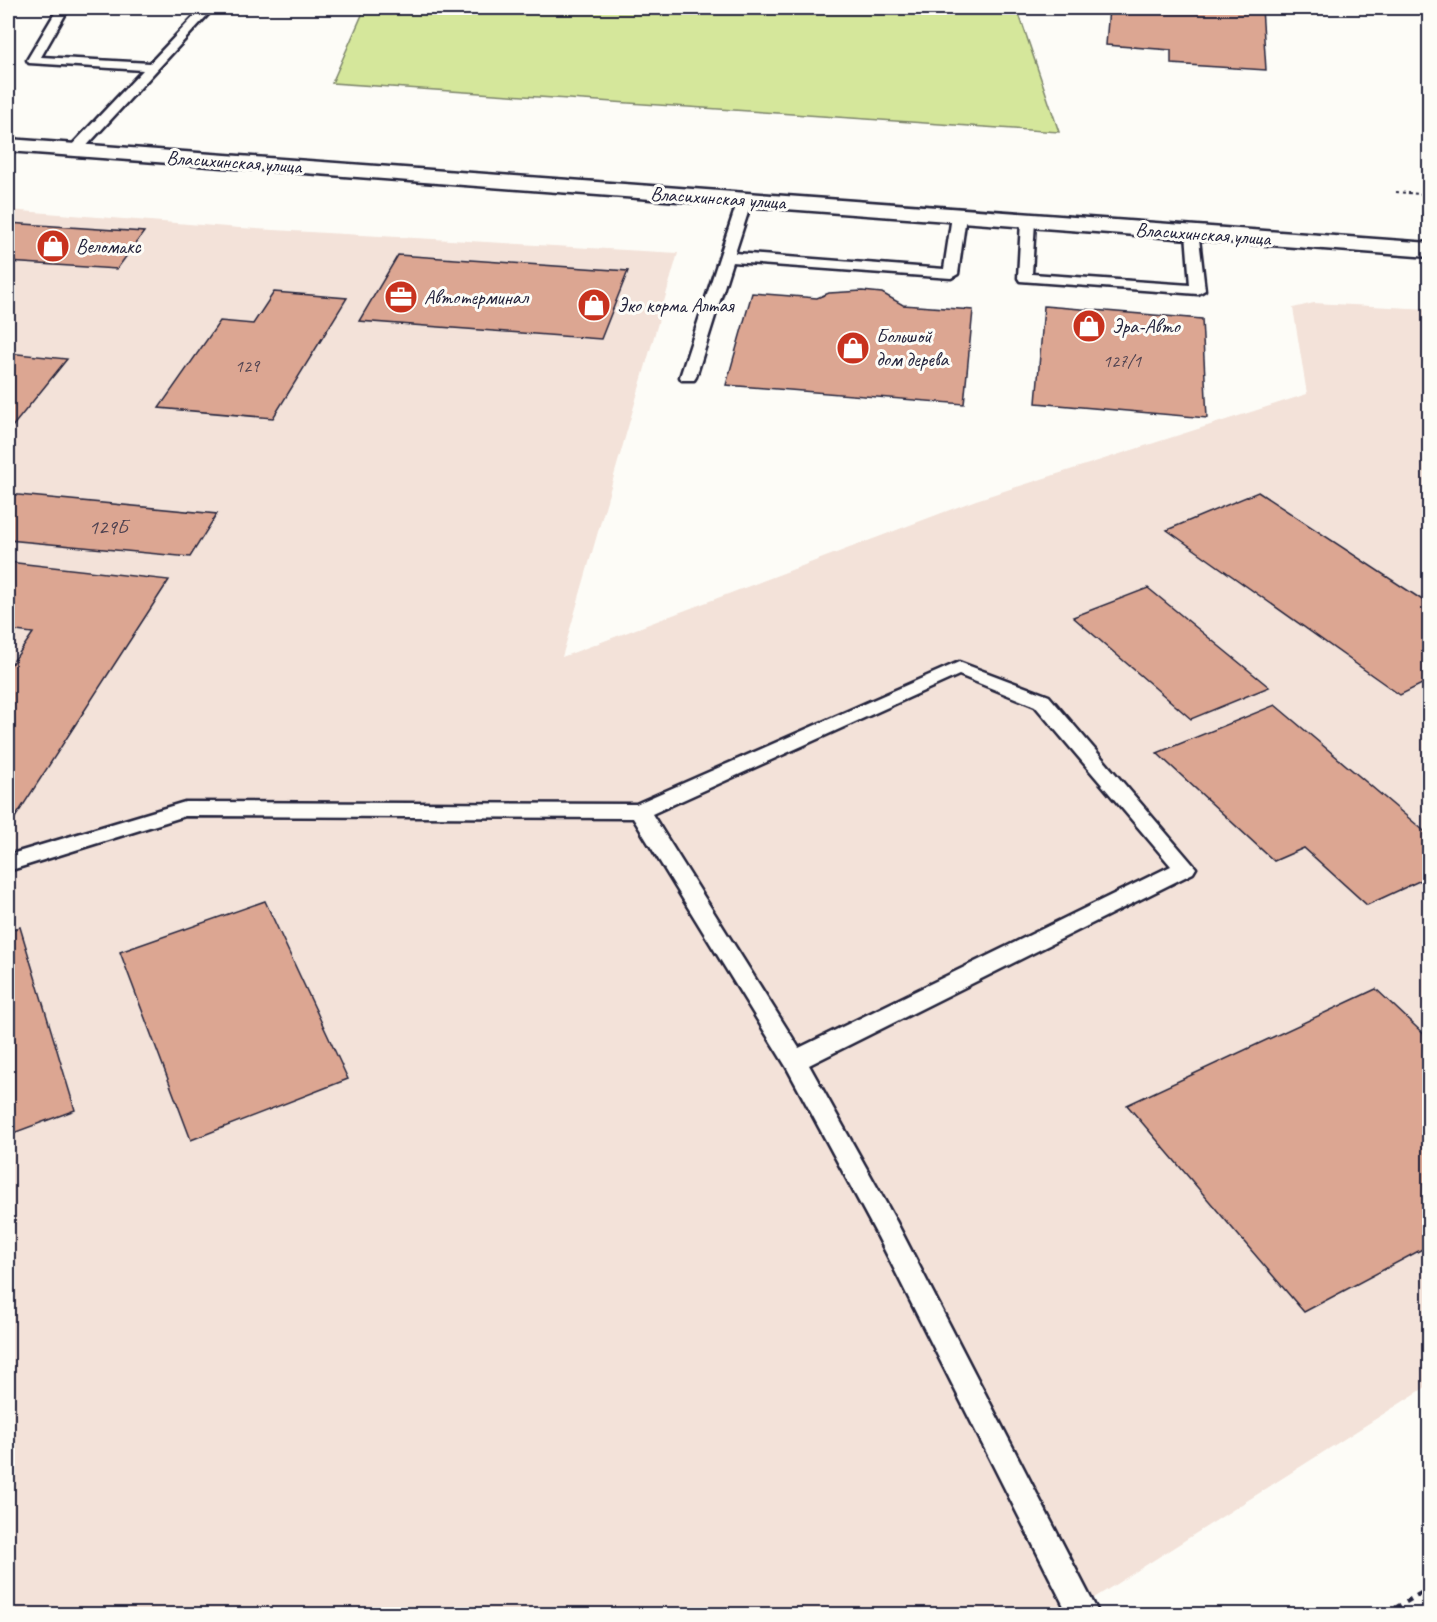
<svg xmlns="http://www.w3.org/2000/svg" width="1437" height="1622" viewBox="0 0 1437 1622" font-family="Caveat,sans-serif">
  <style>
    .built { fill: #f3e2d9 }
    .green { fill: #d5e79b; stroke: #7c846b; stroke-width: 1.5 }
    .building { fill: #dca692; stroke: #22223b; stroke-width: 1.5 }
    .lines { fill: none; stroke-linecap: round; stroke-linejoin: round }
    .lane-casing { stroke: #22223b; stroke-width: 5 }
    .highway-casing { stroke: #22223b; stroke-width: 5 }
    .path-far1 { stroke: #22223b; stroke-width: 2; stroke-dasharray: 3 3; stroke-linecap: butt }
    .path { stroke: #22223b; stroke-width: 4.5; stroke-dasharray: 6 6; stroke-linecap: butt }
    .lane { fill: #fdfcf7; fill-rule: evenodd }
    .highway { fill: #fdfcf7; fill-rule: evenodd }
    .labels { text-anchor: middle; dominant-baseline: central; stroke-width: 6; stroke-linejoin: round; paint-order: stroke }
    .far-number-label { font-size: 18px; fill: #504351 }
    .far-street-label { font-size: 20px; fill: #22223b; stroke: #fdfcf7 }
    .far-poi-label { font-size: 20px; fill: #22223b; stroke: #fdfcf7; text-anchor: start }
    .number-label { font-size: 21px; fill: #504351 }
  </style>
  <rect width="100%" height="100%" fill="#fdfcf7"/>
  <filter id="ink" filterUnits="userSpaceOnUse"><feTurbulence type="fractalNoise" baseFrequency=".0167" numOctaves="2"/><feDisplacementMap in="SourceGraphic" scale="12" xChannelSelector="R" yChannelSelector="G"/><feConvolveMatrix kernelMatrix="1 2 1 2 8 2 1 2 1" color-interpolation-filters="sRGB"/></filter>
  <g filter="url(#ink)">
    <path class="built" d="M8,210L240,228L678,253L562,657L976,500L1307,394L1293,308L1314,303L1429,309V1385L1069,1614H8Z"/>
    <path class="green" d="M365,8H1017L1059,132L332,83Z"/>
    <g class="building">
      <path d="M1109,8H1262L1266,70L1171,64V50L1106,45Z"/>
      <path d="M8,223L144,232L117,269L8,262Z"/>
      <path d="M398,255L628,271L601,339L359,321Z"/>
      <path d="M862,291L882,293L903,305L973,310L964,404L726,385L752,293L817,298L829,293Z"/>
      <path d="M274,292L347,298L273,418L159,408L220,321L253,324Z"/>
      <path d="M1044,306L1202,319L1207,418L1036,403Z"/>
      <path d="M8,353L67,359L8,432Z"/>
      <path d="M1258,492L1430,605V680L1400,695L1167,530Z"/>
      <path d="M8,494L217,514L190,557L8,540Z"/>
      <path d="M8,562L169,580L11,824H8V669L33,633L8,630Z"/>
      <path d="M1148,588L1269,687L1191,719L1073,617Z"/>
      <path d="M1275,705L1430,836V876L1367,905L1304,848L1274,861L1157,753Z"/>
      <path d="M265,901L348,1079L191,1140L120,952Z"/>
      <path d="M20,927L75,1110L8,1135V931Z"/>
      <path d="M1376,989L1430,1040V1245L1304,1312L1127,1105Z"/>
    </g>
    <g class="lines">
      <g class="lane-casing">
        <g id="lane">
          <path d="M58,8H69L41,57L150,63L202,8H214L80,153H70V147L143,70L29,63L27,60Z"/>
          <path d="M745,196L752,200L735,253L944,269L952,216L959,212L964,213L966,216L958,274L951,278L732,262L696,377L694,380H682L680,377L738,200Z"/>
          <path d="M1028,217L1035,221L1032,274L1190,285L1186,233L1193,229L1198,230L1205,290L1198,294L1020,281L1018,278L1021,221Z"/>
          <path d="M959,662L1049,696L1196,868L1193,873L809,1065L896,1221L1099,1614H1068L878,1237L787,1068L633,818L185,816L8,871V855L185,802L636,804ZM959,675L1035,706L1171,866L799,1048L652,814Z"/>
        </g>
      </g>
      <g class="highway-casing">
        <path id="highway" d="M8,139L1430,243V257L8,151Z"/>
      </g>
      <path class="path-far1" d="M1396,192L1430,195"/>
      <path class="path" d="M1385,1614L1430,1588"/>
      <use href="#lane" class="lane"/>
      <use href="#highway" class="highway"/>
    </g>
  </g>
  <defs>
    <g id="shop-disc" transform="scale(1.725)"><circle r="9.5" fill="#c8321e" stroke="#fdfcf7"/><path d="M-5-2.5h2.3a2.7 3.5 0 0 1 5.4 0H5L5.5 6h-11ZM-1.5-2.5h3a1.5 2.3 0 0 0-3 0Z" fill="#fff"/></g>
    <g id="office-disc" transform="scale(1.725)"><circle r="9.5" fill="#c8321e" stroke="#fdfcf7"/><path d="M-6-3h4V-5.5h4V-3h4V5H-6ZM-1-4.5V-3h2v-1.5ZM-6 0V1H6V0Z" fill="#fff"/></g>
  </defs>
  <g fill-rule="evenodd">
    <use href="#shop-disc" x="53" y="246"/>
    <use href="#office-disc" x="401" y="297"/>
    <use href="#shop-disc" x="594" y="305"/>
    <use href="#shop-disc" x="1089" y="326"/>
    <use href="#shop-disc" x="853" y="348"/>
  </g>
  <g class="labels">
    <g class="far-number-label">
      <text x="1122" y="361">127/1</text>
      <text x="247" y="366">129</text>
    </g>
    <g class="far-street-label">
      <text transform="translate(234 162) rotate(4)">Власихинская улица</text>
      <text transform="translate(718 198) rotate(4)">Власихинская улица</text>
      <text transform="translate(1203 234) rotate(4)">Власихинская улица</text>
    </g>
    <g class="far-poi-label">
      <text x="76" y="246">Веломакс</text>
      <text x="424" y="297">Автотерминал</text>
      <text x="617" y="305">Эко корма Алтая</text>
      <text x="1112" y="326">Эра-Авто</text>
      <text x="876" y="336">Большой<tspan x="876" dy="23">дом дерева</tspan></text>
    </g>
    <g class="number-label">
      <text x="108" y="527">129Б</text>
    </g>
  </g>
  <rect width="1437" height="1622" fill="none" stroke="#fdfcf7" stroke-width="30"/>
  <rect x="15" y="15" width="1407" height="1592" fill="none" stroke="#22223b" stroke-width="2" filter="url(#ink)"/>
</svg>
